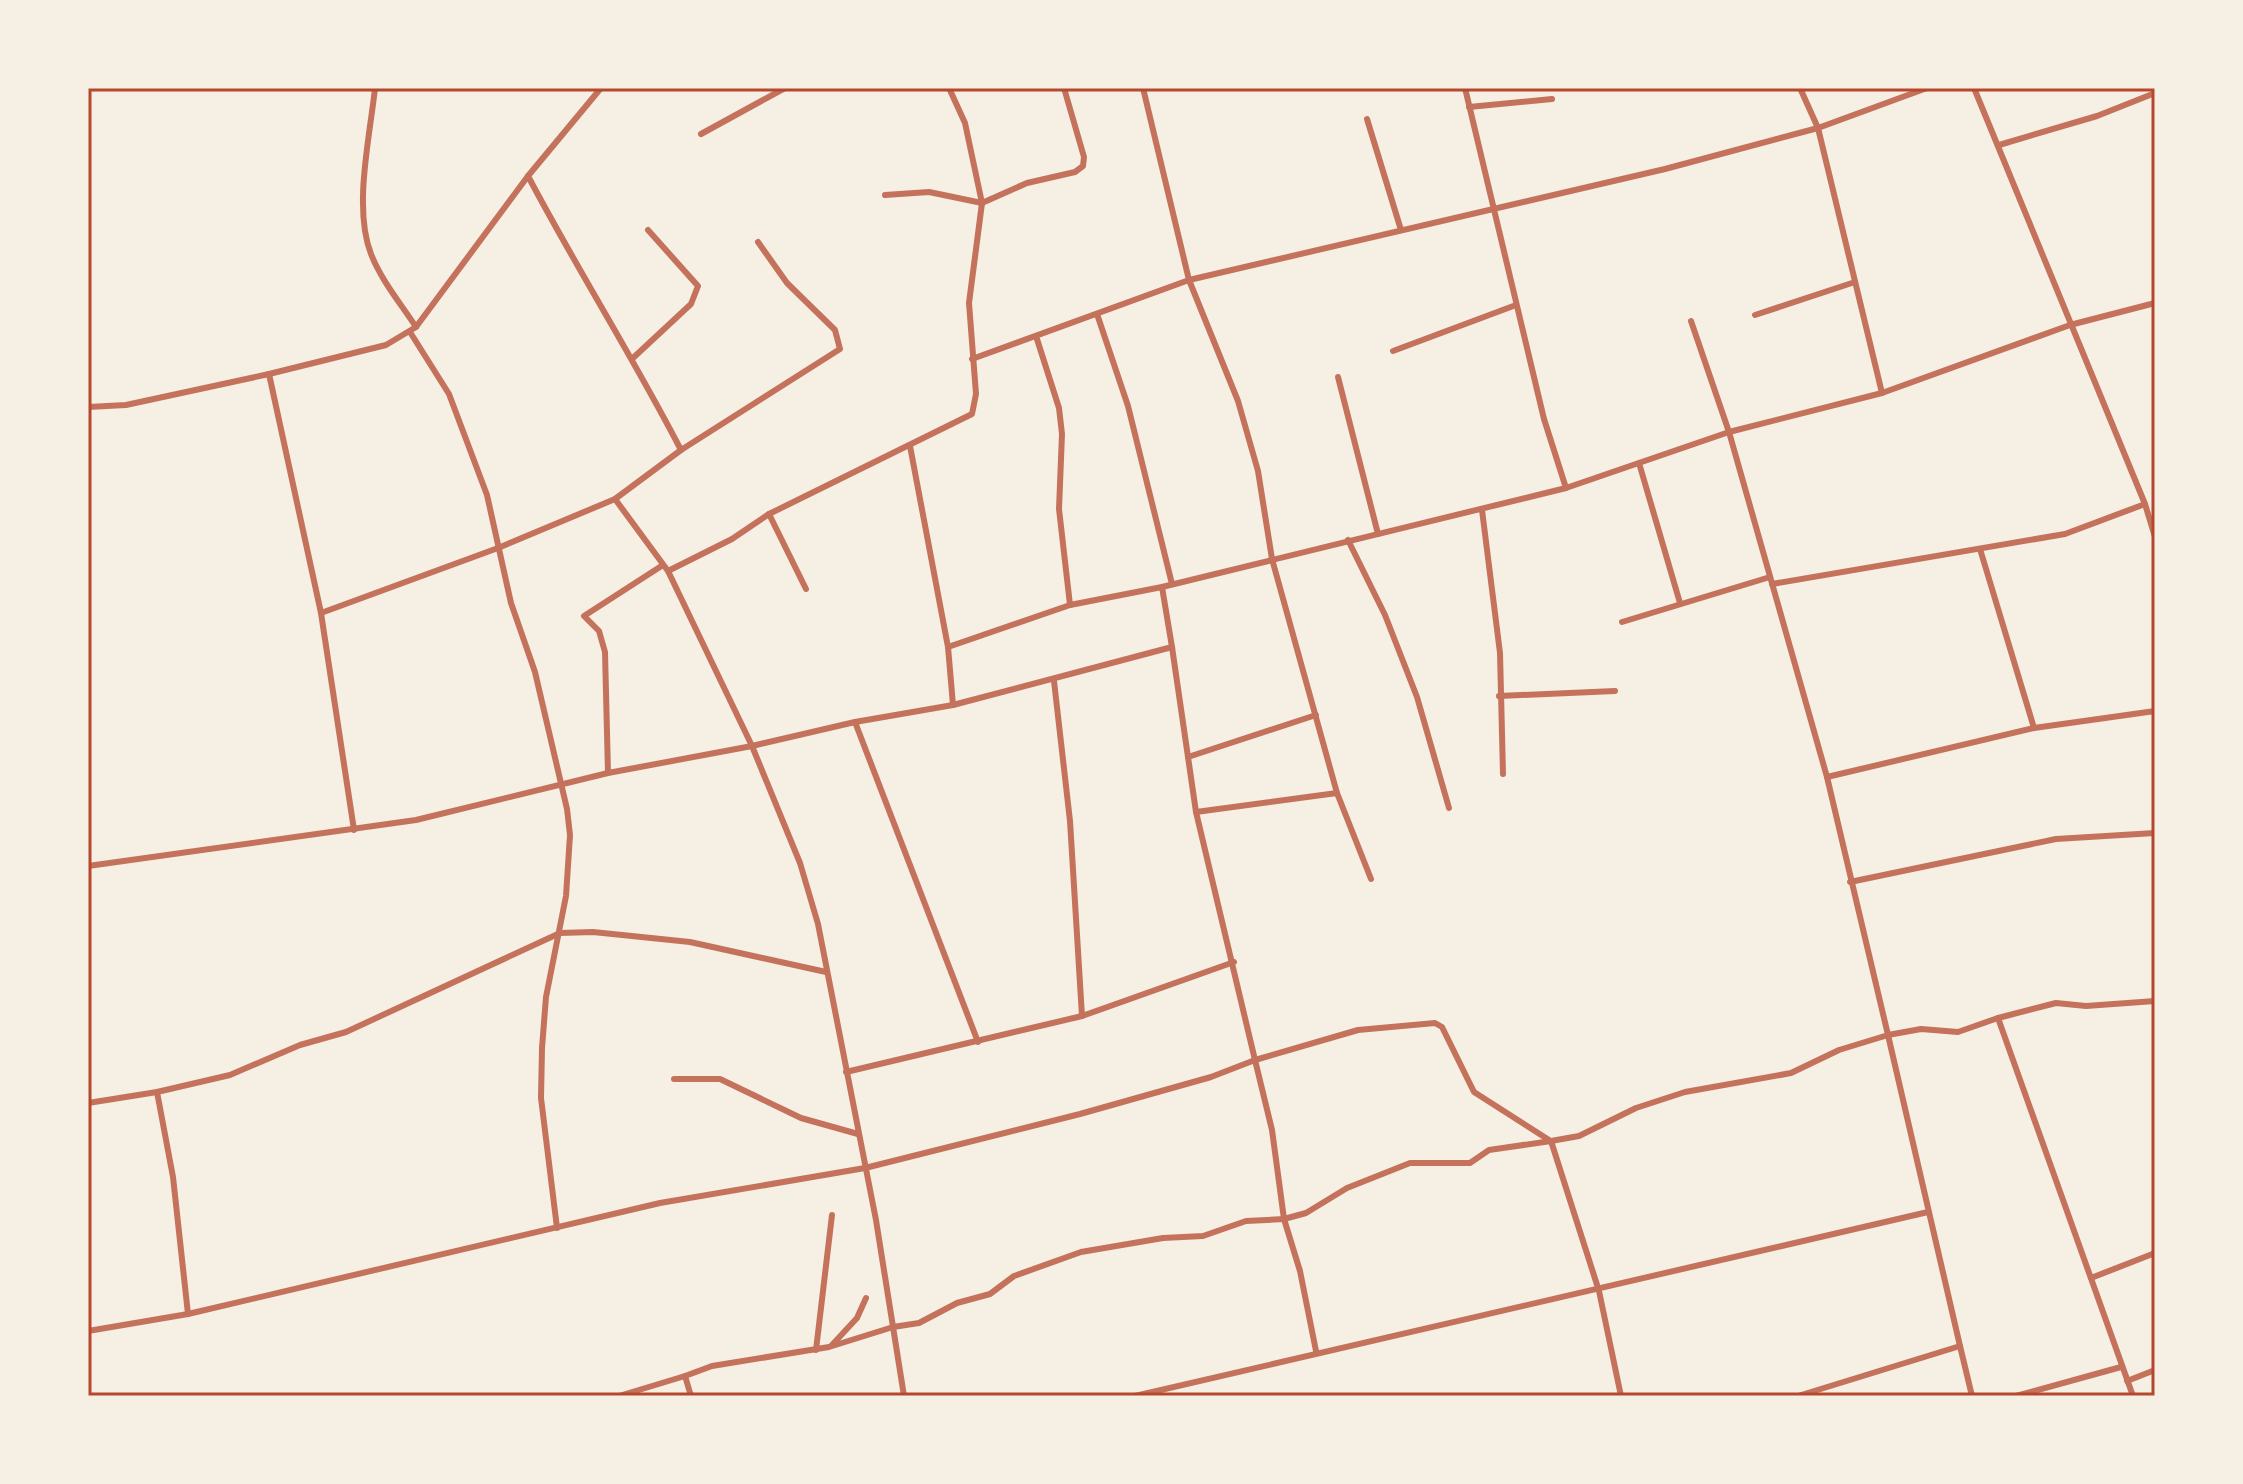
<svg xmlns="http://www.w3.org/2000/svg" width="2243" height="1484" viewBox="0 0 2243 1484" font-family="Raleway,sans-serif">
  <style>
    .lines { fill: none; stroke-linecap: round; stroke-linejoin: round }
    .minor { stroke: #c5725c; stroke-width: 6 }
    .neatline { fill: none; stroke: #b5482f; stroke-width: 3 }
  </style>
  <rect width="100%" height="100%" fill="#f6efe4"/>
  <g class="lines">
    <g class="minor">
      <path d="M375,88C370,136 353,208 371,254C381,280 401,304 416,327"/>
      <path d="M1143,88L1189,280L1238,401L1258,471L1272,559L1337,793L1371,879"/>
      <path d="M1465,88L1544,419L1566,488"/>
      <path d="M1800,88L1818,128L1882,393"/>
      <path d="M1974,88L2145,504L2155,537"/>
      <path d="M1469,107L1552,99"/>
      <path d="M1367,119L1401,230"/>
      <path d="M701,134L785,88"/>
      <path d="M1999,145L2097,116L2155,93"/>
      <path d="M528,176L601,88"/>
      <path d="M885,195L929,192L982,203L1027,183L1075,172L1083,166L1084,157L1064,88"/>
      <path d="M1097,314L1128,406L1172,584"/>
      <path d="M1755,315L1855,282"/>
      <path d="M410,332L449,394L487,495L511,603L535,672L567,809L570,835L566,896L546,997L542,1048L541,1098L557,1228"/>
      <path d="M1036,336L1059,408L1062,434L1059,509L1070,605"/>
      <path d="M1393,351L1516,305"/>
      <path d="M633,358L691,304L698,286L648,230"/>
      <path d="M972,359L1189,280L1665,169L1818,128L1927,88"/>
      <path d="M269,374L386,345L416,327L528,176C577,269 633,357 681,450L615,499L498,548L321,613"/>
      <path d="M1338,377L1378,534"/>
      <path d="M88,407L126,405L269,374L321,613L354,830"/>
      <path d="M910,446L948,647L953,705"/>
      <path d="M681,450L840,349L835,330L787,283L758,242"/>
      <path d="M1639,463L1680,603"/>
      <path d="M615,499L668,571L752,746L855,722L953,705L1172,647L1162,587"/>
      <path d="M1482,510L1500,653L1503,774"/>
      <path d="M769,514L806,589"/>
      <path d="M1348,540L1385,615L1417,697L1449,808"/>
      <path d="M1980,549L2034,728"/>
      <path d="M668,571L732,539L769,514L972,414L976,394L969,303L982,203L965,123L949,88"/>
      <path d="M1772,584L2065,534L2145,504"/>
      <path d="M1622,622L1770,577"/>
      <path d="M948,647L1070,605L1162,587L1566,488L1729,432L1691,321"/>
      <path d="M1054,681L1070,821L1082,1016"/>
      <path d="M1499,696L1615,691"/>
      <path d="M855,722L978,1042"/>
      <path d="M1188,757L1316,715"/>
      <path d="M608,773L605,652L599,631L584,616L663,565"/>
      <path d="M1827,777L2034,728L2155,711"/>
      <path d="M1196,812L1337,793"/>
      <path d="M88,866L416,820L608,773L752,746L800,863L818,924L876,1220L904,1396"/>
      <path d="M1850,882L2056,839L2155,833"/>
      <path d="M1998,1018L2056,1003L2086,1006L2155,1001"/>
      <path d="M846,1072L1082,1016L1234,962"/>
      <path d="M674,1079H720L801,1118L858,1134"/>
      <path d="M88,1103L157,1092"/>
      <path d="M2091,1278L2155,1253"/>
      <path d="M188,1314L173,1177L157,1092L230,1075L300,1045L346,1032L560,933L593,932L690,942L826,972"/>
      <path d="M88,1331L188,1314L660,1203L865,1168L1080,1114L1211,1077L1255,1060L1196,812L1172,647"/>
      <path d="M832,1345L857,1318L866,1298"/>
      <path d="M1960,1346L1888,1035L1921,1029L1958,1032L1998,1018L2133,1396"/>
      <path d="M816,1350L832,1215"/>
      <path d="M1316,1351L1300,1271L1284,1219L1272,1130L1255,1060L1358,1030L1435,1023L1442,1027L1474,1092L1549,1140"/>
      <path d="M2127,1381L2155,1370"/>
      <path d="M619,1396L685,1376"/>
      <path d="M691,1396L685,1376L712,1366L829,1347L893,1327L919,1323L957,1303L990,1294L1014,1276L1081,1252L1163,1238L1203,1236L1246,1221L1284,1219L1306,1213L1347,1188L1410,1163H1470L1489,1150L1551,1141"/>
      <path d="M1135,1396L1928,1212"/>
      <path d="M1621,1396L1599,1291L1551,1141L1579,1136L1636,1108L1685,1092L1791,1073L1839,1050L1888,1035L1827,777L1729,432L1882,393L2070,325L2155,303"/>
      <path d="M1798,1396L1960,1346L1972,1396"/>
      <path d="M2016,1396L2121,1367"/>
    </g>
  </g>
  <rect width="2243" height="1484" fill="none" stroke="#f6efe4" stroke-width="180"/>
  <rect x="90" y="90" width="2063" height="1304" class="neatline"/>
</svg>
